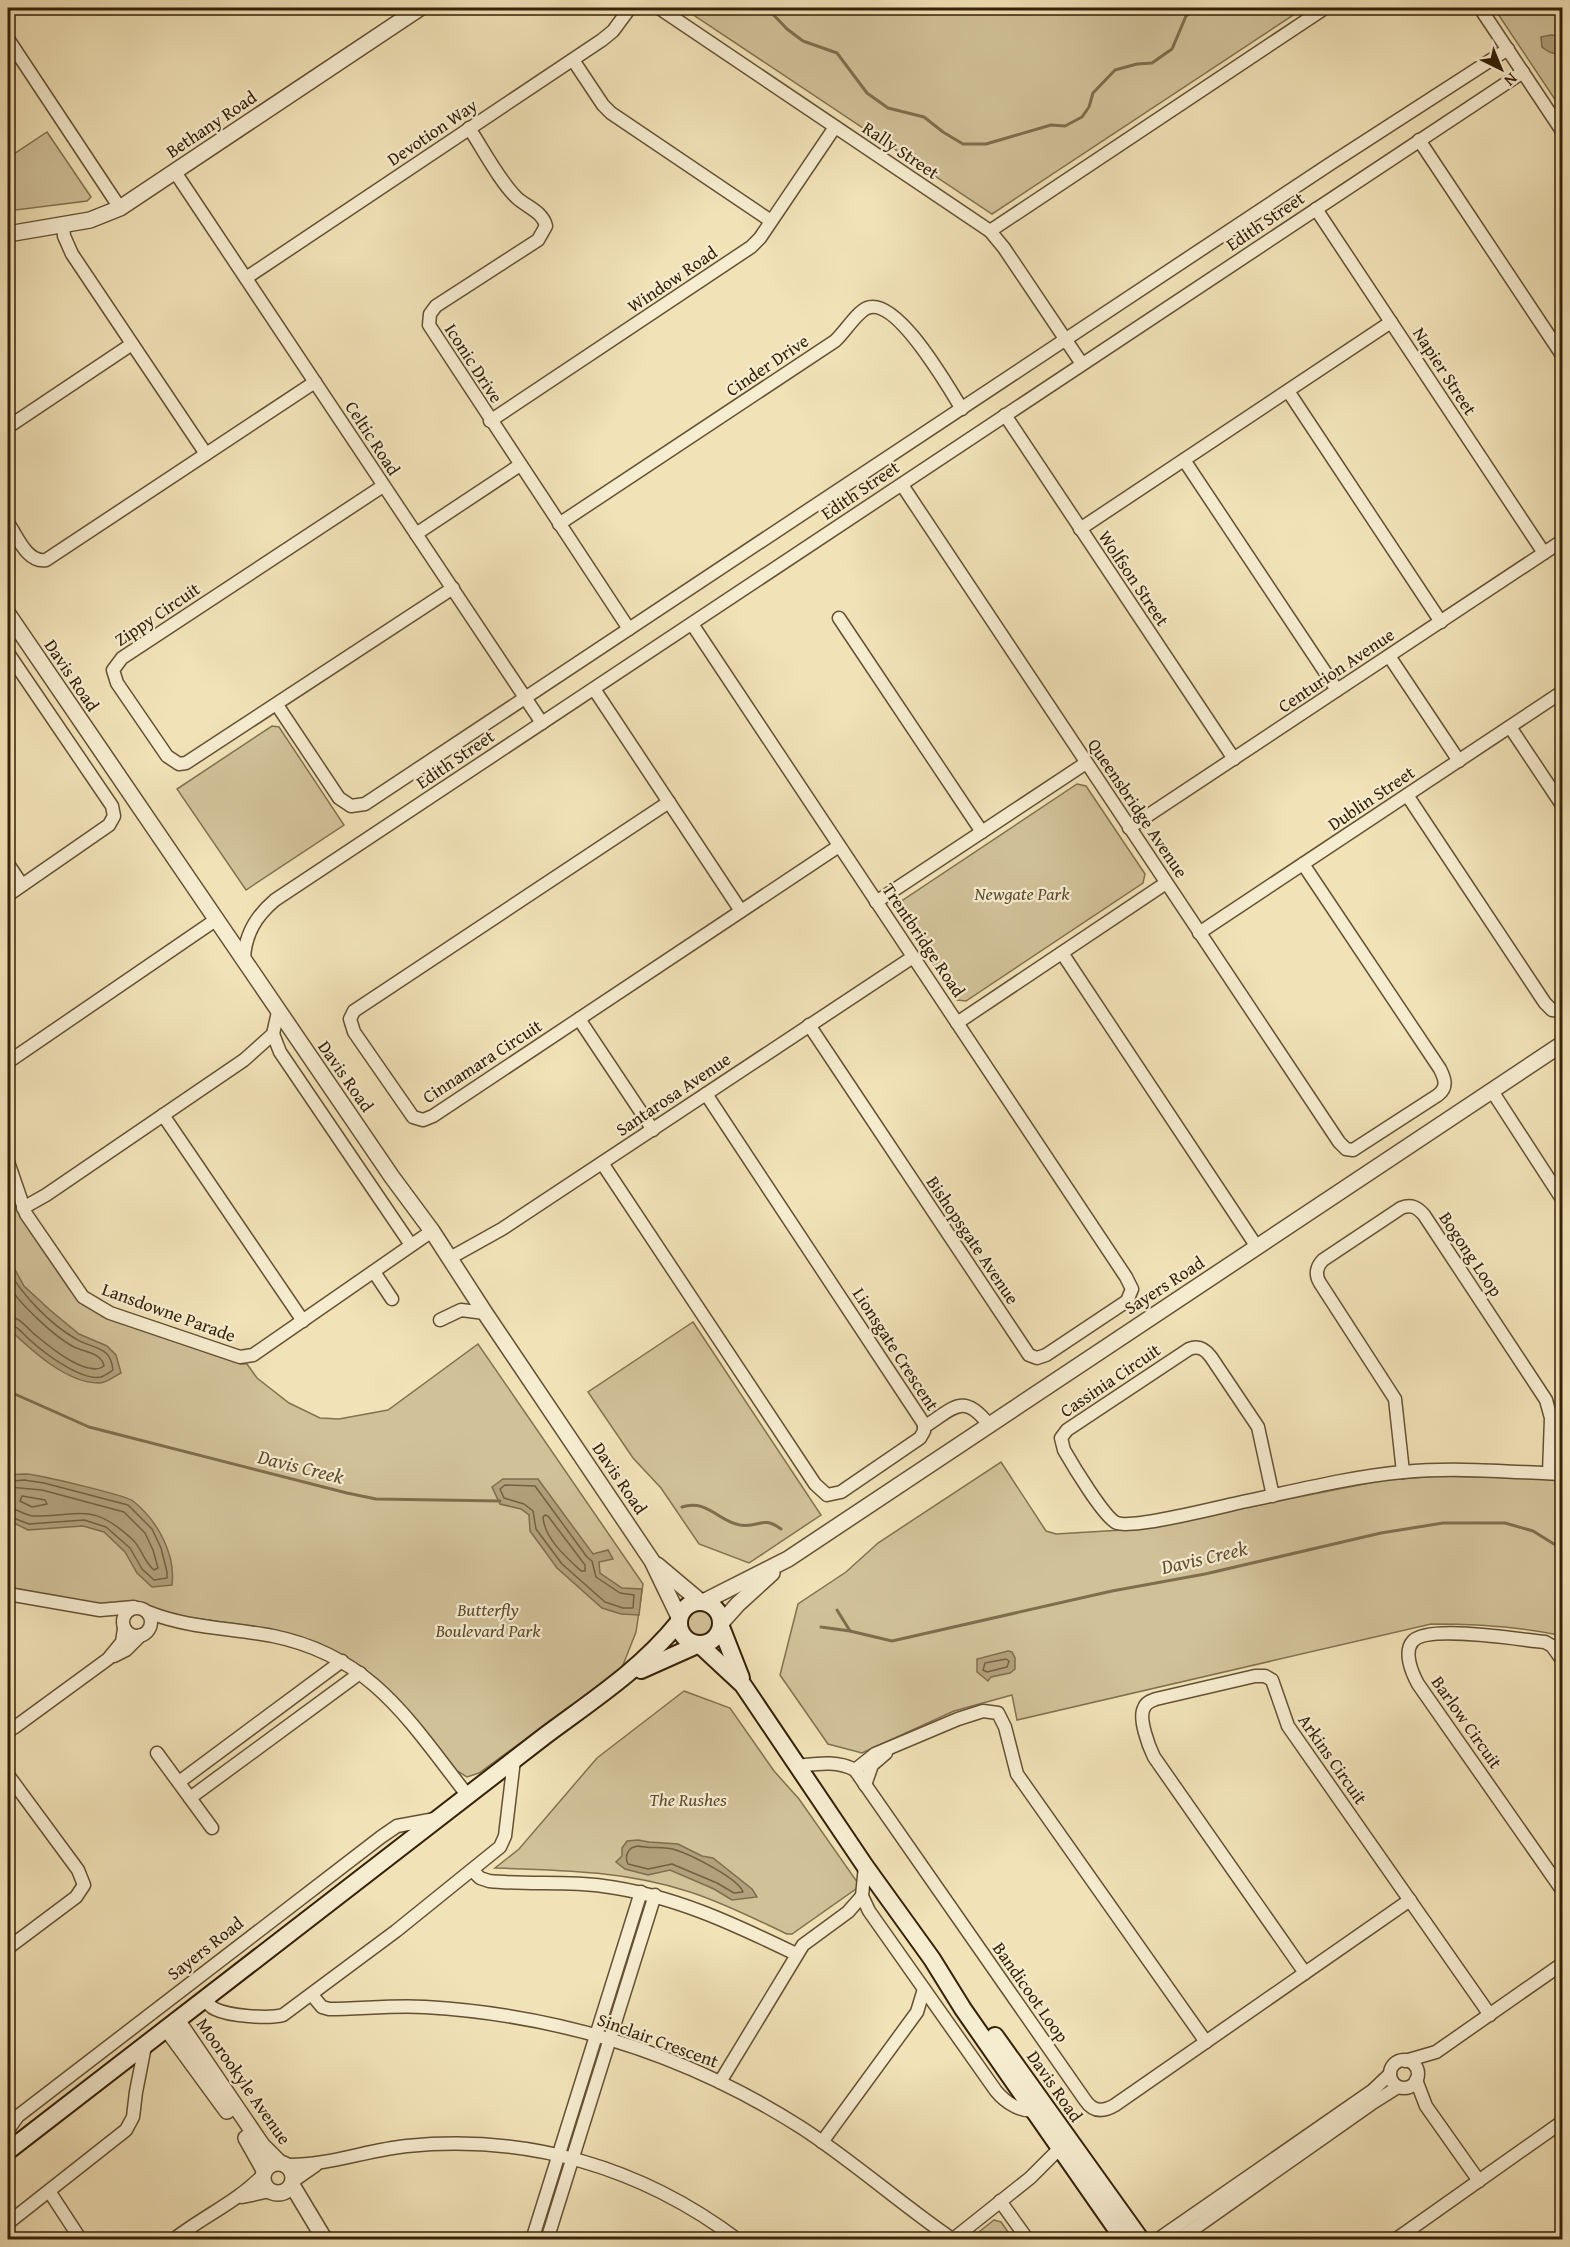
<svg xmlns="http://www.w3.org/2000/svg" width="1570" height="2247" viewBox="0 0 1570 2247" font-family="'Gentium Book Plus',serif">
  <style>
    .green { fill: #d1c199; stroke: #837150; stroke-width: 1.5 }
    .water { fill: #b1a07b; stroke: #7f6d4d; stroke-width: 1.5 }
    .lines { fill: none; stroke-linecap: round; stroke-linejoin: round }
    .shore { stroke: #736041; stroke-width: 1.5 }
    .stream { stroke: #7f6d4d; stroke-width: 3 }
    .minor-casing { stroke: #645133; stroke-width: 15 }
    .tertiary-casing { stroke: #645133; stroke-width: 18 }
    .secondary-casing { stroke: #352107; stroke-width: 20 }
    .minor { stroke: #f6ecd0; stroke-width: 12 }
    .tertiary { stroke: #f6ecd0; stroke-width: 15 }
    .secondary { stroke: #f6ecd0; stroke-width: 16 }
    .labels { text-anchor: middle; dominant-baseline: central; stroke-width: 4.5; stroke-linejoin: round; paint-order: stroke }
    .street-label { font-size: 18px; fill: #352107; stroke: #f6ecd0 }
    .park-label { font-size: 18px; font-style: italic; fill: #5c492c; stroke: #f6ecd0 }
    .water-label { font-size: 20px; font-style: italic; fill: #604d30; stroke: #f6ecd0 }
  </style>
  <rect width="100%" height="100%" fill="#f1e2b7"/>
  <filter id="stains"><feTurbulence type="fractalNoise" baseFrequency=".00333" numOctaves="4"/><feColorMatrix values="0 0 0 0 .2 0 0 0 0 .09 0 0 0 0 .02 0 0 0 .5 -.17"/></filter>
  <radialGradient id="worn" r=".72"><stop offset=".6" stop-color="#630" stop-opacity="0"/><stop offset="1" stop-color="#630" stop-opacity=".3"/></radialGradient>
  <g class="green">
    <path d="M683,8H1304L992,214Z"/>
    <path d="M1494,8H1562V110Z"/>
    <path d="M47,132L91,197L87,201L8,211V158Z"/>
    <path d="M272,726L279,727L344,825L246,890L177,789Z"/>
    <path d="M1077,784L1086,786L1145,874L1143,883L966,1001L957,1000L898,911L900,902Z"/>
    <path d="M8,1180L16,1205L26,1225L70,1290L85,1306L113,1320L241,1364H247L257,1378L289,1403L320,1418L339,1419L388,1410L478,1344L643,1584L636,1632L621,1670L479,1773L467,1777L457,1771C401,1700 367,1649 273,1630C234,1622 194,1620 155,1611L140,1602L113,1607L8,1587Z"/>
    <path d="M693,1322L821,1515L749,1563L699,1544L661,1488L633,1458L588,1392Z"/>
    <path d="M1001,1462L1046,1531L1056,1534L1139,1529L1384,1480L1439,1476L1562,1479V1641L1558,1635C1517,1626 1473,1624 1431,1624L1017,1720L1012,1695L954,1711L862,1753L828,1744L780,1675L798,1604L846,1572L878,1543Z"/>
    <circle cx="700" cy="1624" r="13"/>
    <path d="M684,1691L730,1708L774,1771L799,1799L860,1886L792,1934H787C755,1919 724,1903 690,1892C626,1871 561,1870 495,1868L519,1849L597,1758Z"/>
    <path d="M994,2220L1001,2222L1013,2239H970Z"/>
  </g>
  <g class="water">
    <path d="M1551,35L1562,36V50C1556,57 1548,52 1542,47L1541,37Z"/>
    <path d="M8,1257L24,1286L50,1310L79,1334L107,1346L116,1355L121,1373C115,1376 106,1383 100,1383C67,1384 30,1349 8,1328Z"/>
    <path d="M8,1471L13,1475C17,1474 22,1474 26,1474C40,1475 125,1495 133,1501C157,1520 176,1554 172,1585L152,1587L137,1573L125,1552L104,1532L83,1526L28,1530L8,1520Z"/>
    <path d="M503,1479H538L593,1554L608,1550L613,1559L599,1562L600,1573L622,1588L642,1589L639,1615L621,1614L602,1608L557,1568L530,1531L529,1515L521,1509L500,1504L492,1487Z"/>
    <path d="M1008,1651L1012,1652L1015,1658V1669L1010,1673L991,1677L988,1681L977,1672V1659Z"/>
    <path d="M638,1840L649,1842L678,1844L702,1856L713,1858L752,1889L757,1897L732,1900L714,1889L670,1870L648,1875L625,1869L616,1862L622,1856V1848L627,1841Z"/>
  </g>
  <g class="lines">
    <g class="shore">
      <path d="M8,1270C23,1296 50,1324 76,1339C85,1345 98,1346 106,1353C111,1358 112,1363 113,1370C110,1372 105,1376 101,1377C81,1381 44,1353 30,1340C23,1334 17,1325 8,1324"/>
      <path d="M8,1284C18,1303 55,1337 74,1347C84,1352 102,1353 104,1366C88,1378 51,1348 38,1337C28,1330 21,1317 8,1316"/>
      <path d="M8,1478L12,1481L24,1480L44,1483L128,1505L152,1529L161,1548L167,1572V1578L154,1580L142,1569L130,1548L106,1527L84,1520L29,1524L8,1516"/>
      <path d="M505,1485L535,1486L587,1557L592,1561L596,1577L620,1593L634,1595L633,1608H623L605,1602L562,1564L536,1529L533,1511L524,1504L504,1498L500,1489Z"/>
      <path d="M8,1487L42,1490L124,1512L145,1533L153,1550L158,1568L154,1570C144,1562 142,1549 133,1540C92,1502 83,1516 34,1516C25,1516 17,1508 8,1508"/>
      <path d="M22,1496L45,1500L47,1504L32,1507L20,1501Z"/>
      <path d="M545,1515L548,1516L585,1565V1571H581C567,1558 544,1538 543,1517Z"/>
      <path d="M1006,1659L1009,1661L1007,1667L987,1672L983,1670L985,1663Z"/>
      <path d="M638,1846C650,1849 664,1846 676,1850C691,1855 738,1878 743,1892L734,1893L717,1883L672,1864L648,1869L628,1864C624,1856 628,1847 638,1846Z"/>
    </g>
    <g class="stream">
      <path d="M767,8L787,29L803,41L837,53L867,93L888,108L924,117L943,132L963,144H986L1051,125L1065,126L1082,117L1089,107L1093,93L1115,70L1137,64L1152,63L1172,49L1186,16L1198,8"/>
      <path d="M8,1391L89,1427L347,1493L376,1499L500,1501"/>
      <path d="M682,1507C707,1499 718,1521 740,1525C760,1528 762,1515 781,1529"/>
      <path d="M837,1610L850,1631"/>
      <path d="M821,1627L850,1631L892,1641L1112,1591L1205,1574L1381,1533L1443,1523H1505L1533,1531L1562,1549"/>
    </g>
    <g class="minor-casing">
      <g id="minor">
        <path d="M659,8L990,231L1004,248L1082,364"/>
        <path d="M1480,8L1562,131"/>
        <path d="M8,39L120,208"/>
        <path d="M573,60L603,105L611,113L771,221"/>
        <path d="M469,128C483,149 500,182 517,198C527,207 543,212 546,226L538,240L436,306L430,314L429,325L629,629"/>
        <path d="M1419,140L1562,355"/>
        <path d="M175,172L542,723"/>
        <path d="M1316,209L1544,553"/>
        <path d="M63,226L64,236L72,254L206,454"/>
        <path d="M990,231L1325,8"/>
        <path d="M246,278L602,40L613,31L630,8"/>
        <path d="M1288,391L1441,622"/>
        <path d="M1005,415L1234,759"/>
        <path d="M490,421L751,247L760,238L835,127"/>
        <path d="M8,427L132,344"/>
        <path d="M1184,460L1337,690"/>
        <path d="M902,485L1339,1142L1346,1149L1353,1150L1438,1095C1448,1087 1445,1079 1440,1069L1303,864"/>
        <path d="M383,486L122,658L113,670L117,683L167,756L179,764L186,763L453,588"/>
        <path d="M8,523C17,536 27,563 46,560L315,382"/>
        <path d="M559,524L835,341C845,332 856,313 867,308C897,296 948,387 962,409"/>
        <path d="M1080,529L1391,322"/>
        <path d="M416,534L520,465"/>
        <path d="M839,618L982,832"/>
        <path d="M692,624L1126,1277L1132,1289L1127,1301L1046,1355L1037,1358L1029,1355L809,1025"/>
        <path d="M8,653L112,806L114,816L109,825L8,895"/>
        <path d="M1389,656L1459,761"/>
        <path d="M594,689L741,911"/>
        <path d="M277,705L339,798L351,806L365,804L1333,162L1508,49"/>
        <path d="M1510,727L1562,805"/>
        <path d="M1407,795L1545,1003L1552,1010L1562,1011"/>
        <path d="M669,802L354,1011L350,1019L354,1032L413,1117L423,1120L433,1116L839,846"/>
        <path d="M1129,828L1562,541"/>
        <path d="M8,864L22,885"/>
        <path d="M876,902L1086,763"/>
        <path d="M1199,933L1562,692"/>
        <path d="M1062,953L1257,1247"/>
        <path d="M244,959C245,934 256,916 275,900L1523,72"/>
        <path d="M579,1019L653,1130"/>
        <path d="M957,1023L1166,883"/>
        <path d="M273,1034L280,1052L411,1245"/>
        <path d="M8,1062L217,919"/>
        <path d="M1492,1091L1562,1199"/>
        <path d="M163,1115L303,1321"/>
        <path d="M8,1162L26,1214L83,1297L110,1313L240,1357L253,1355L432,1231"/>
        <path d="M602,1163L815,1484L827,1495L841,1492L920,1438L924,1431V1424L706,1094"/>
        <path d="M23,1208L46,1195L244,1060L273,1034L278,1012"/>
        <path d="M450,1258L502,1229L913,957"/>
        <path d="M374,1272L392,1299"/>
        <path d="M440,1320L461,1310L485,1313"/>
        <path d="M924,1427C953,1409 963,1391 989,1425"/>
        <path d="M1403,1472L1395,1399L1320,1283C1315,1275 1316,1267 1323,1260L1401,1208C1411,1204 1417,1207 1424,1215L1546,1400L1551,1418L1549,1473"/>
        <path d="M1273,1496L1258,1427L1211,1357C1205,1349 1199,1345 1189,1349L1067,1430L1061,1438L1064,1450C1072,1464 1105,1519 1117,1523C1133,1529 1220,1507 1242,1502C1295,1491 1349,1477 1403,1472C1456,1467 1510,1472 1562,1474"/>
        <path d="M8,1594L100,1610L134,1607"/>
        <circle cx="137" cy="1622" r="14"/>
        <path d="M148,1612C187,1628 231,1628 273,1636C372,1656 410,1722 468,1796"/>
        <path d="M114,1656L126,1650L141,1635"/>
        <path d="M1562,1660L1552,1646L1545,1642C1521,1640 1429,1624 1413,1641C1403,1652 1412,1673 1418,1684L1562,1890"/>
        <path d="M8,1731L15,1727L108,1659L122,1642L124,1629"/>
        <path d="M157,1753L212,1828"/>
        <path d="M796,1766C816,1764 837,1760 855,1770L1085,2100C1093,2112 1103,2112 1115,2105L1410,1900"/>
        <path d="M855,1770L875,1754L958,1719L983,1711L998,1713L1005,1727L1017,1774L1206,2042"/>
        <path d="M8,1775L78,1870L84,1885L76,1897L8,1948"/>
        <path d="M179,1782L342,1661"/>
        <path d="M865,1785L872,1765L886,1753"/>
        <path d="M190,1798L360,1673"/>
        <path d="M865,1866L862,1896L869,1911L996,2091C1005,2102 1021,2113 1036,2110"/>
        <path d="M472,1870L480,1878L489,1881C527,1885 566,1881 603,1886C673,1895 734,1924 796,1954"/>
        <path d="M1305,1973L1154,1757C1149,1747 1138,1718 1144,1708C1146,1702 1151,1701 1156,1699L1255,1676H1265L1272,1680L1288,1726L1490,2015"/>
        <path d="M312,1995L322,2007L329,2009C361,2009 393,2005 425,2007C560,2015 688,2055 802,2128C854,2162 901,2204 952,2239"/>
        <path d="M205,1998C208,2003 210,2007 215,2009C229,2016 268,2019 283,2015L396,1931L500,1847L505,1836L514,1760"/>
        <circle cx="1404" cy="2074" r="14"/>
        <path d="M1405,2061L1436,2052L1562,1964"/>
        <path d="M1416,2080L1426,2106L1479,2181"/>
        <path d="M720,2082L803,1945L848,1912L862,1896"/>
        <path d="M8,2130L18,2116L381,1837L397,1826L435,1819"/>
        <path d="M822,2142L917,2012L924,1989"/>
        <path d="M286,2165C327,2166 367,2150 407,2146C528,2134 641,2167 738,2240"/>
        <path d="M293,2181L316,2165"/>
        <path d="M49,2191L81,2240"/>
        <path d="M242,2197L270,2191"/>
        <path d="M1000,2201L1028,2240"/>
        <path d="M8,2223L126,2130L133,2117L136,2092L145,2046"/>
        <path d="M173,2240C202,2217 237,2202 263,2175"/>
        <path d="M532,2240L641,1892"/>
        <path d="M547,2240L655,1895"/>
        <path d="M952,2240L1030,2178L1065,2143"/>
        <path d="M1157,2240L1372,2091L1390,2074"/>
        <path d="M1178,2240L1371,2104L1398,2087"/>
        <path d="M1395,2240L1562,2122"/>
      </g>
    </g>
    <g class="tertiary-casing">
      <g id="tertiary">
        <path d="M8,234L90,220L120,208L420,8"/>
        <path d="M8,614L392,1177L432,1231L485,1313L652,1561L679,1617"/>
        <path d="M657,1565L701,1602"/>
        <path d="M703,1602L788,1559L1562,1044"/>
        <path d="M721,1623L738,1604L772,1573"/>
        <path d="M177,2020L262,2145L279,2162"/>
        <path d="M167,2029L227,2111"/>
        <path d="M246,2138L264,2170"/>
        <circle cx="278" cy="2178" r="15"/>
        <path d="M292,2185L325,2240"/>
      </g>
    </g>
    <g class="secondary-casing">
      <g id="secondary">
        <circle cx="700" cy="1623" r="21"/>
        <path d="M721,1627L741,1678"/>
        <path d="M700,1645L743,1685L865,1866L932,1959L963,2009L1124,2240"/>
        <path d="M641,1670L697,1645"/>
        <path d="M995,2036L1141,2240"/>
        <path d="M8,2151L546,1735C593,1700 641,1669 678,1623"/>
      </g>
    </g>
    <use href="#minor" class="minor"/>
    <use href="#tertiary" class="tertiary"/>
    <use href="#secondary" class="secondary"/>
  </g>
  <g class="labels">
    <g class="street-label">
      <text transform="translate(211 124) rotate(-34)">Bethany Road</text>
      <text transform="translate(432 132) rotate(-34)">Devotion Way</text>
      <text transform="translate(901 150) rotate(34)">Rally Street</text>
      <text transform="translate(1265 221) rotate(-34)">Edith Street</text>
      <text transform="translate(672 279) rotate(-34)">Window Road</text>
      <text transform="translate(474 363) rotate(57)">Iconic Drive</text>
      <text transform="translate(767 365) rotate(-34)">Cinder Drive</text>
      <text transform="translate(1445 371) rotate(57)">Napier Street</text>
      <text transform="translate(373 438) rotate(57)">Celtic Road</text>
      <text transform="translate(860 490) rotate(-34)">Edith Street</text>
      <text transform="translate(1134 578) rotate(56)">Wolfson Street</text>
      <text transform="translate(157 614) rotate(-34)">Zippy Circuit</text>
      <text transform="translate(1336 670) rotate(-34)">Centurion Avenue</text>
      <text transform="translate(72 675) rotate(56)">Davis Road</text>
      <text transform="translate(455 759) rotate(-34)">Edith Street</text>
      <text transform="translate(1371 798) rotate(-34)">Dublin Street</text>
      <text transform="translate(1138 808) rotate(56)">Queensbridge Avenue</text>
      <text transform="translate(924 940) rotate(56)">Trentbridge Road</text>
      <text transform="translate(482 1061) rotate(-33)">Cinnamara Circuit</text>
      <text transform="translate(346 1076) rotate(55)">Davis Road</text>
      <text transform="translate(673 1094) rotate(-34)">Santarosa Avenue</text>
      <text transform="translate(973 1240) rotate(56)">Bishopsgate Avenue</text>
      <text transform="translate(1471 1254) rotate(56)">Bogong Loop</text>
      <text transform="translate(1164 1285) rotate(-33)">Sayers Road</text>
      <text transform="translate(169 1312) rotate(20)">Lansdowne Parade</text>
      <text transform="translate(896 1349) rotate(57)">Lionsgate Crescent</text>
      <text transform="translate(1110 1380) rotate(-34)">Cassinia Circuit</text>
      <text transform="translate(620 1478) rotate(56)">Davis Road</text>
      <text transform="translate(1467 1722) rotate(55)">Barlow Circuit</text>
      <text transform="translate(1333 1759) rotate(55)">Arkins Circuit</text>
      <text transform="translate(205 1948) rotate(-38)">Sayers Road</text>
      <text transform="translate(1031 1992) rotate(55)">Bandicoot Loop</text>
      <text transform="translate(658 2040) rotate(20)">Sinclair Crescent</text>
      <text transform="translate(244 2081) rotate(55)">Moorookyle Avenue</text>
      <text transform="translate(1055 2086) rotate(55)">Davis Road</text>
    </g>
    <g class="park-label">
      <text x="1022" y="893">Newgate Park</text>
      <text x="488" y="1609">Butterfly<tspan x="488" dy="21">Boulevard Park</tspan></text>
      <text x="688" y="1799">The Rushes</text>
    </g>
    <g class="water-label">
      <text transform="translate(301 1466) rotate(14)">Davis Creek</text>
      <text transform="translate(1204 1557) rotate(-13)">Davis Creek</text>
    </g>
  </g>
  <rect width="1570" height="2247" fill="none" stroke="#f1e2b7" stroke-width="30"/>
  <rect x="9" y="9" width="1552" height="2229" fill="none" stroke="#352107" stroke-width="3"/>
  <rect x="15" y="15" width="1540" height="2217" fill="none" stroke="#352107" stroke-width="1.5"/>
  <g transform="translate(1501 69) rotate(137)" stroke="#f6ecd0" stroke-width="4.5" paint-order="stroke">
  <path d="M0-4.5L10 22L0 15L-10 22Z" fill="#352107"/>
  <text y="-9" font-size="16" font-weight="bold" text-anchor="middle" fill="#352107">N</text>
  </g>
  <rect width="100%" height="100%" filter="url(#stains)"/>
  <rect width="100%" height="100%" fill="url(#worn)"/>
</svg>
